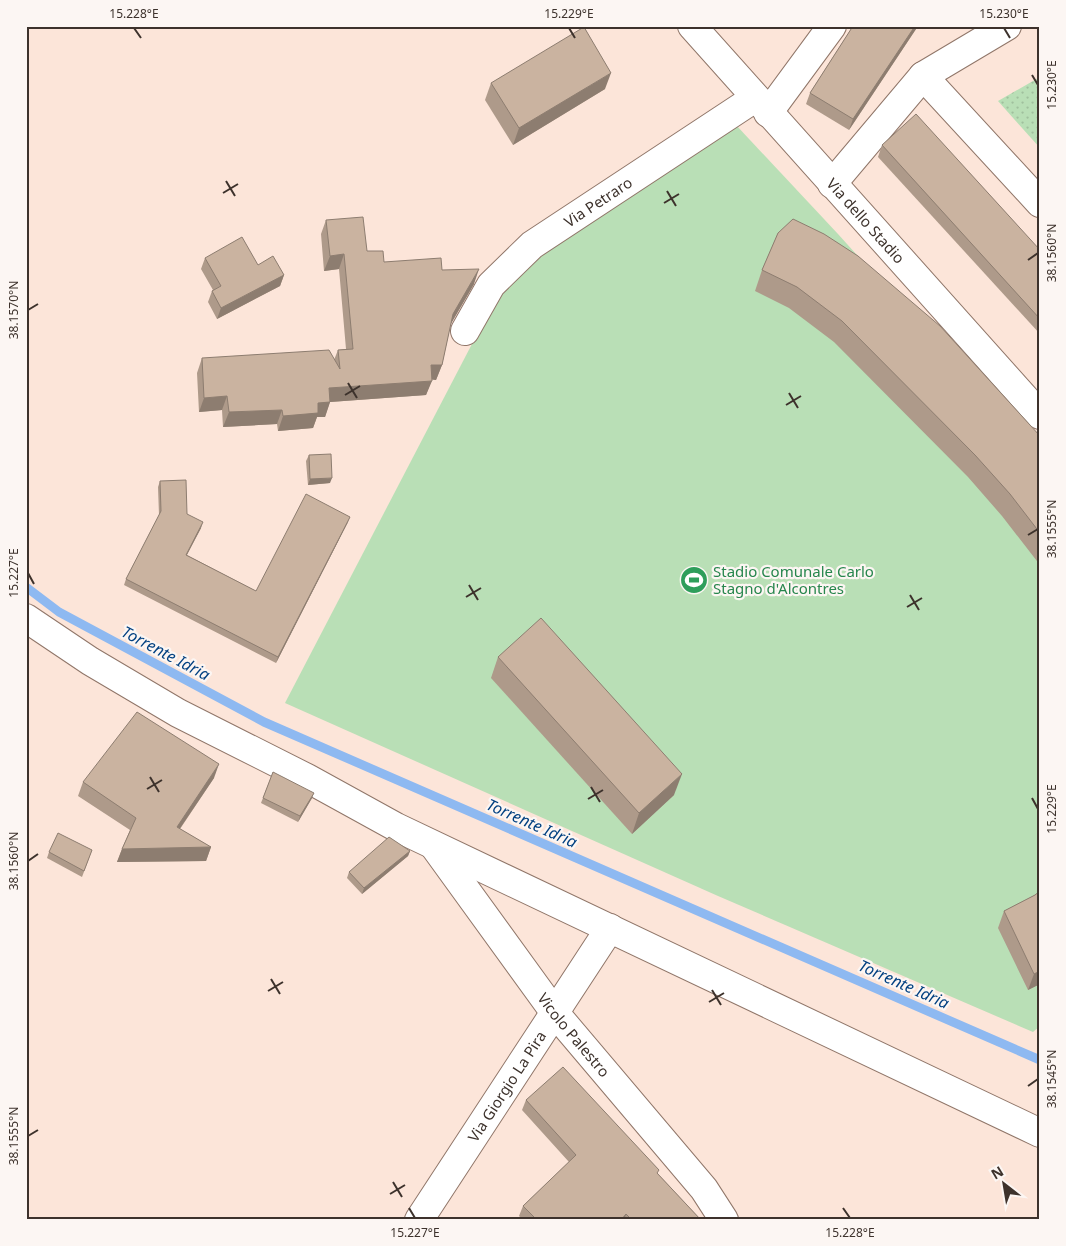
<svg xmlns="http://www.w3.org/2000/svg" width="1066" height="1246" viewBox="0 0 1066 1246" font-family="'Noto Sans',sans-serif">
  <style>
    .green { fill: #b9dfb6 }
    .park { fill: url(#park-dots) }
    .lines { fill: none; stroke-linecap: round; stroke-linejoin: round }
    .stream { stroke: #8eb9f1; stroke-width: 9 }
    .minor-casing { stroke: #907669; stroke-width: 30 }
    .minor { stroke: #fff; stroke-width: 28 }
    .wall { fill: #ae9a8a }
    .shaded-wall { fill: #8d7d70 }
    .building { fill: #cab3a0; stroke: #8d7d70 }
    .ticks { fill: none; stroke: #3d322c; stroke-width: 2 }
    .labels { text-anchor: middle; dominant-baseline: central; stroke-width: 4.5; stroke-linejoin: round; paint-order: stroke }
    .street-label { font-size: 15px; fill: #3d322c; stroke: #fcf6f3 }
    .leisure-label { font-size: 15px; fill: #27864d; stroke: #fcf6f3; text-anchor: start }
    .water-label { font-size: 16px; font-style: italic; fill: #034181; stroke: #fcf6f3 }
    .neatline { fill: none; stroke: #3d322c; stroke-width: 2 }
    .ticks-label { font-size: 12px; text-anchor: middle; fill: #3d322c }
  </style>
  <defs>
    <pattern id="park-dots" width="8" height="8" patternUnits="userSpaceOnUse" patternTransform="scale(1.25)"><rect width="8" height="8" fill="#b9dfb6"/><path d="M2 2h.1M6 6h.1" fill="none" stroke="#a0c09d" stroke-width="1.8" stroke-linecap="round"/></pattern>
  </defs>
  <rect width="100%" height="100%" fill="#fce5d9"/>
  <path class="green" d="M736,125L838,234L1040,458V1026L1033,1032L718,896L285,703L498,294L537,256Z"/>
  <path class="park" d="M1040,77V148L998,101Z"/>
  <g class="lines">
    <path class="stream" d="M26,587L59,612L264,722L1040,1060"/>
    <g class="minor-casing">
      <g id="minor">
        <path id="s1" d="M692,26L1040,415"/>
        <path d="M1007,26L923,76L1040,203"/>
        <path d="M768,113L832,26"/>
        <path d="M832,184L923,76"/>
        <path id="s2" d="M465,331L491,285L532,245L755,98"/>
        <path d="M26,618L90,661L178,713L307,778L396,827L1040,1133"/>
        <path id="s3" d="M434,846L555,1013L704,1189L724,1220"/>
        <path id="s4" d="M419,1220L610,928"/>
      </g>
    </g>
    <use href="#minor" class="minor"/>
  </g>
  <g class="wall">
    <path d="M853,26H918L849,130L806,104L810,93Z"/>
    <path d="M491,83L605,89L513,145L485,100Z"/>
    <path d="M882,145L1040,250V334L878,157Z"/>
    <path d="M326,220L367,251L384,262L442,270L474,284L451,323L442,365L436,380L432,379L426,395L330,402L325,417H317L313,428L278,431L277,424L223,427L222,410L199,412L197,373L202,358L334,360L338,350L346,349L339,269L324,271L321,234Z"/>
    <path d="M778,233L1040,436V565L1002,516L968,477L834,342L789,308L755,291L762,270Z"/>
    <path d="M205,258L258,265L284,275L280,286L217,319L208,302L212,291L213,290L201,269Z"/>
    <path d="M309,455L330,483L308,485L306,461Z"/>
    <path d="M160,481L187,514L201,528L187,555L256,591L348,522L276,663L124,585L126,579L159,515L158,487Z"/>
    <path d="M498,657L674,795L632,834L491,678Z"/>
    <path d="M273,772L312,798L298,822L261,803Z"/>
    <path d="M214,778L180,829L211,847L206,861L117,862L122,849L130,830L78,796L83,782Z"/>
    <path d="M92,850L82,877L47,858L49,852Z"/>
    <path d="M410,851L408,856L362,894L347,878L349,872Z"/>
    <path d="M1040,891V984L1028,990L998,928L1004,911L1035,895Z"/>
    <path d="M526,1100L658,1174L701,1220H523L519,1216L523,1206L569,1162L522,1110Z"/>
  </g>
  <g class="shaded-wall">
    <path d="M915,26H918L849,130L853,119Z"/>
    <path d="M611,73L605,89L513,145L519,128Z"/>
    <path d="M344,254L339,269L324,271L330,256Z"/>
    <path d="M479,269L474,284L448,329L453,314Z"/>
    <path d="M284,275L280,286L217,319L221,308Z"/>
    <path d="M431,365H442L436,380L426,379Z"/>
    <path d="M432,381L426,395L330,402L325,417H317L313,428L278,431L283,416L318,403L329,388Z"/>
    <path d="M227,396L222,410L199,412L204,398Z"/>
    <path d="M282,410L277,424L223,427L229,412Z"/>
    <path d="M332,478L330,483L308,485L310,479Z"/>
    <path d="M350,517L348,522L276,663L278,657Z"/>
    <path d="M203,522L201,528L184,560L186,555Z"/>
    <path d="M219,764L214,778L172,840L177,827Z"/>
    <path d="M682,774L674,795L632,834L639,813Z"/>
    <path d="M314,793L312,798L298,822L300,816Z"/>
    <path d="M211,847L206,861L117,862L122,849Z"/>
    <path d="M410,851L408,856L362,894L364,888Z"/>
    <path d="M1040,971V984L1028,990L1034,974Z"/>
    <path d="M626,1214L624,1220H621Z"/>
  </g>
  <g class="building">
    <path d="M853,26H915L853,119L810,93Z"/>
    <path d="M584,27L611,73L519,128L491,83Z"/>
    <path d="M916,114L1040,250V319L882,145Z"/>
    <path d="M363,217L367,251H383L384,262L441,258L442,270L479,269L453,314L442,365H431L432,381L329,388L330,402L318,403V413L283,416L282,410L229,412L227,396L204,398L202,358L329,350L340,369L338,350L353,349L344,254L330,256L326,220Z"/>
    <path d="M793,219L824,234L858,256L940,326L1040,436V533L1010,494L975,455L842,321L797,287L762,270L778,233Z"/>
    <path d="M242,237L258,265L273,256L284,275L221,308L212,291L221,286L205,258Z"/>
    <path d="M331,454L332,478L310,479L309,455Z"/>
    <path d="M186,480L187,514L203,522L186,555L256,591L306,494L350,517L278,657L126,579L161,511L160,481Z"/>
    <path d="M541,618L682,774L639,813L498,657Z"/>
    <path d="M137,712L219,764L177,827L211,847L122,849L136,818L83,782Z"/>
    <path d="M273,772L314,793L300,816L263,798Z"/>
    <path d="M58,833L92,850L84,871L49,852Z"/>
    <path d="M389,837L410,851L364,888L349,872Z"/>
    <path d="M1040,891V971L1034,974L1004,911L1035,895Z"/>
    <path d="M563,1067L659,1170L657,1173L701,1220H632L626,1214L621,1220H537L523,1206L576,1155L526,1100Z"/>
  </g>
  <path class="ticks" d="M134,28L141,38M569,28L575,38M1004,28L1010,38M1032,75L1038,85M226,181L235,196M667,191L676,206M223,193L238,184M664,203L679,194M1028,260L1038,253M28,310L38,304M348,383L357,398M789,393L798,408M345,395L360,386M786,405L801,396M1028,535L1038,529M28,573L34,584M469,585L478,600M910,595L919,610M466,597L481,588M907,607L922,598M150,777L159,792M591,787L600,802M147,789L162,780M1032,798L1038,809M588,799L603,790M28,861L38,854M271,979L280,994M712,990L721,1005M268,991L283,982M709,1002L724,993M1028,1086L1038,1079M28,1136L38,1130M393,1182L402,1197M390,1194L405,1185M409,1208L415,1218M843,1208L850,1218"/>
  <defs>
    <g id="stadium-disc" transform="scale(1.4375)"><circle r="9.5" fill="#2e9e5b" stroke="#fcf6f3"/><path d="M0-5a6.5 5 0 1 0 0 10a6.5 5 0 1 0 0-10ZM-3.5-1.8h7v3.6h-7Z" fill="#fff"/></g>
  </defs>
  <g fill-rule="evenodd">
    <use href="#stadium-disc" x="694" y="580"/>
  </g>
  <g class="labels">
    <g class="street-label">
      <text stroke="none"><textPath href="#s2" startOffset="189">Via Petraro</textPath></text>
      <text stroke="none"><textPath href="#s1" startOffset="261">Via dello Stadio</textPath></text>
      <text stroke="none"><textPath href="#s3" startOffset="235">Vicolo Palestro</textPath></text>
      <text stroke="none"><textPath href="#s4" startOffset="160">Via Giorgio La Pira</textPath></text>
    </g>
    <g class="leisure-label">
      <text x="713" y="571">Stadio Comunale Carlo<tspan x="713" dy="17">Stagno d'Alcontres</tspan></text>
    </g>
    <g class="water-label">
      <text transform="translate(166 653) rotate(28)">Torrente Idria</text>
      <text transform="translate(532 823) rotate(24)">Torrente Idria</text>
      <text transform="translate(904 984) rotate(24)">Torrente Idria</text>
    </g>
  </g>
  <rect width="1066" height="1246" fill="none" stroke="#fcf6f3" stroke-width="55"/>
  <g transform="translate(1004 1184) rotate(329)" stroke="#fcf6f3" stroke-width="4" paint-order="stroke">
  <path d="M0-4L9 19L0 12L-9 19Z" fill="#3d322c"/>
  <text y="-8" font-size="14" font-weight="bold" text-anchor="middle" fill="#3d322c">N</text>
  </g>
  <rect x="28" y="28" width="1010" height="1190" class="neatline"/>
  <g class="ticks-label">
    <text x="134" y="18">15.228°E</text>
    <text x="569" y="18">15.229°E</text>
    <text x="1004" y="18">15.230°E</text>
    <text transform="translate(1052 85) rotate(-90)" y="4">15.230°E</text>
    <text transform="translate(1052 253) rotate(-90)" y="4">38.1560°N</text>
    <text transform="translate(14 310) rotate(-90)" y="4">38.1570°N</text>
    <text transform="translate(1052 529) rotate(-90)" y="4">38.1555°N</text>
    <text transform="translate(14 573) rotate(-90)" y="4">15.227°E</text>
    <text transform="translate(1052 809) rotate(-90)" y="4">15.229°E</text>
    <text transform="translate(14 861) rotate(-90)" y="4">38.1560°N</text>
    <text transform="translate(1052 1079) rotate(-90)" y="4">38.1545°N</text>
    <text transform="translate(14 1136) rotate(-90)" y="4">38.1555°N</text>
    <text x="415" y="1237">15.227°E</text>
    <text x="850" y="1237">15.228°E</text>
  </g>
</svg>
